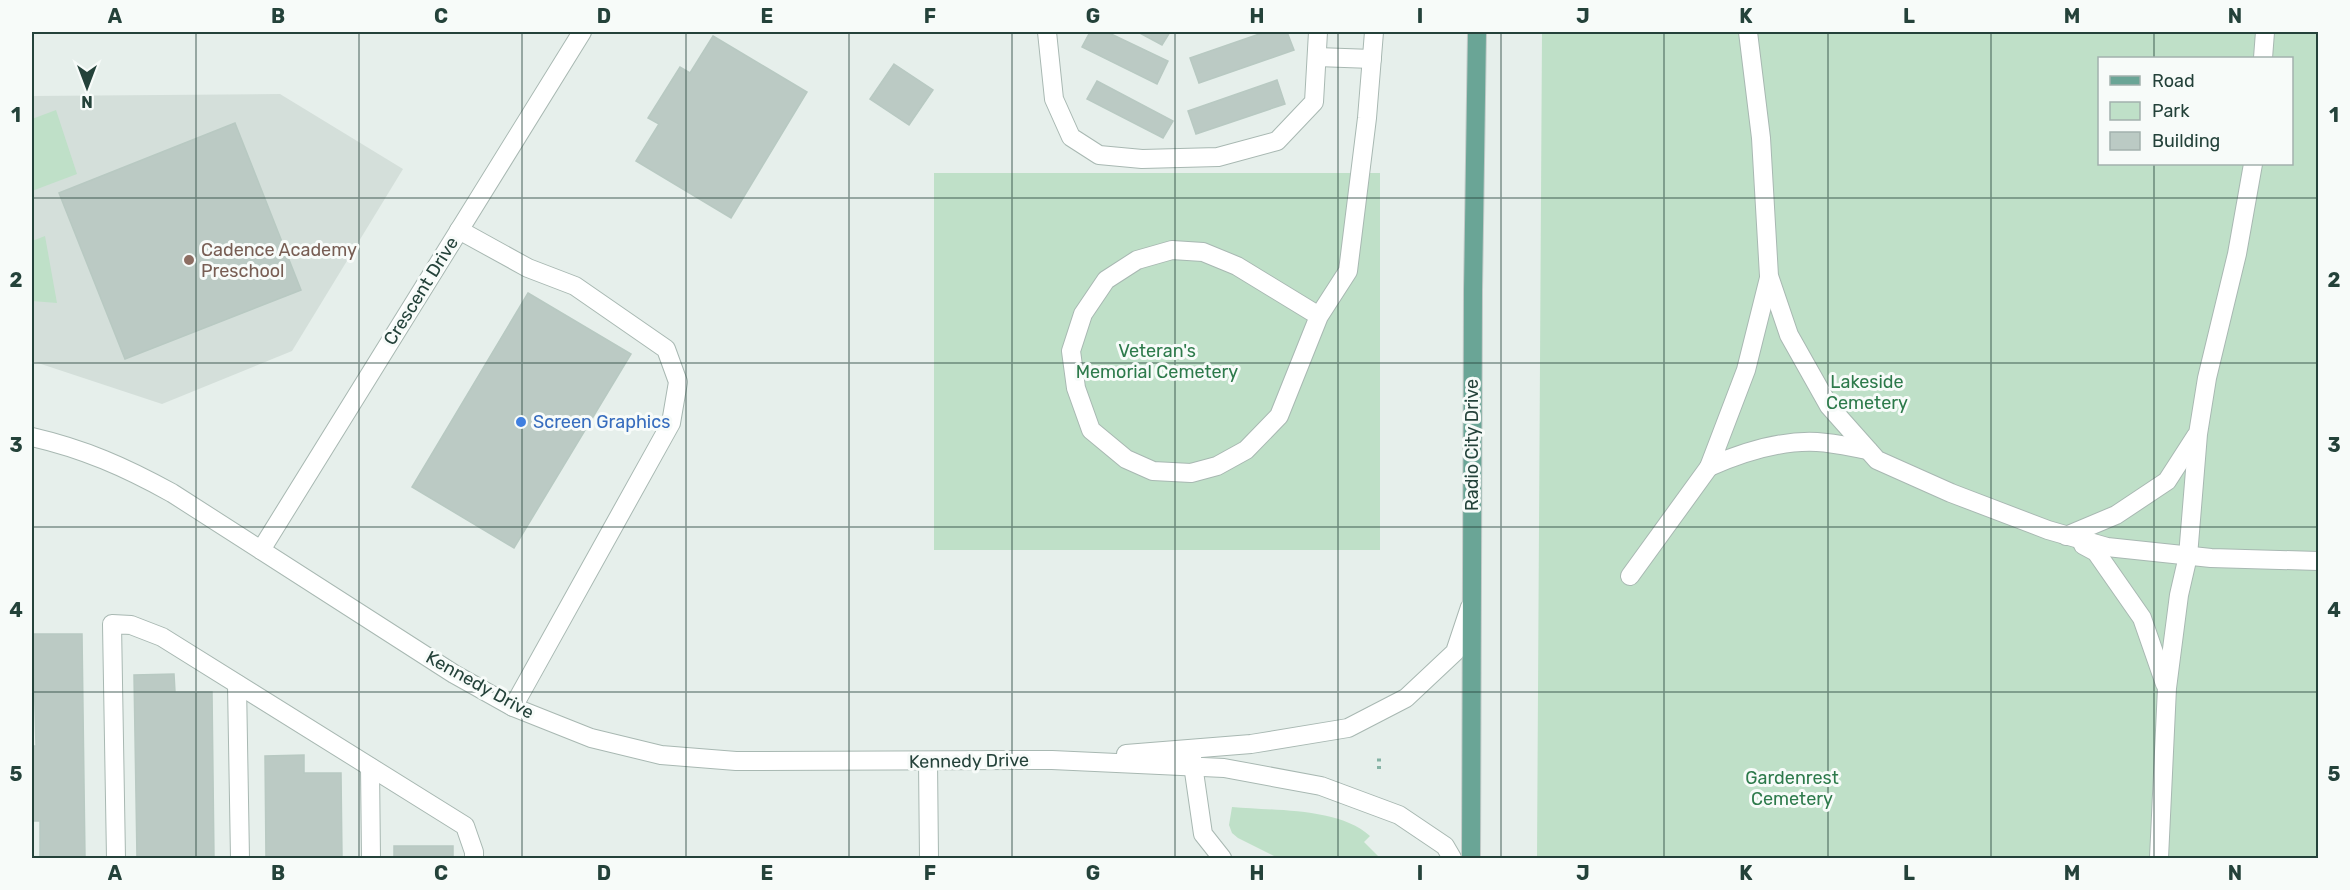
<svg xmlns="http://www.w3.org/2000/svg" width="2350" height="890" viewBox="0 0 2350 890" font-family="Rubik,sans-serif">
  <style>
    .built { fill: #d4dfda }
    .green { fill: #bfe0c8; fill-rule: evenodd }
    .building { fill: #bbcac4; stroke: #b8c9c2; stroke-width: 1.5 }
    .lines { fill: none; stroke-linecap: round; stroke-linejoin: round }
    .service-casing { stroke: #a8b8b2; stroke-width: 20 }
    .minor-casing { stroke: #a8b8b2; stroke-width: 20 }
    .primary-casing { stroke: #c2cac8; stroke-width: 20 }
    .path { stroke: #86b3a5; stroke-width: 4; stroke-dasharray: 3 4.5; stroke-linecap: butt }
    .service { stroke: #fff; stroke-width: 18 }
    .minor { stroke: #fff; stroke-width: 18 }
    .primary { stroke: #6aa596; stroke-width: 18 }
    .grid { fill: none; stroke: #24423a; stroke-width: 1.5; stroke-opacity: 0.55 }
    .education-dot { fill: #8d6e63; stroke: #f7fbf9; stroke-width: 2 }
    .shop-dot { fill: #3f7fe0; stroke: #f7fbf9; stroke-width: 2 }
    .labels { text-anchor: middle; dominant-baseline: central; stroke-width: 6; stroke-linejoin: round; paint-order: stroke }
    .education-label { font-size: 18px; fill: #785e54; stroke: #f7fbf9; text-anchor: start }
    .street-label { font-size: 18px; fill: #24423a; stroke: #f7fbf9 }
    .park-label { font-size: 18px; fill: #2d7a4b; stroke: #f7fbf9 }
    .shop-label { font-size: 18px; fill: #366cbe; stroke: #f7fbf9; text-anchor: start }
    .neatline { fill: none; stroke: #24423a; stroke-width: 2 }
    .grid-label { font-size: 20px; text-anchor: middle; font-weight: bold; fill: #24423a }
  </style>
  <rect width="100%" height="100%" fill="#e6efeb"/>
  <path class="built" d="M280,94L403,169L292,351L162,404L32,361V96Z"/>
  <g class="green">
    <path d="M1542,32H2318V858H1537ZM2100,58H2292V164H2100Z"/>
    <path d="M56,110L77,174L32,191V119Z"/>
    <rect x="934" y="173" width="446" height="377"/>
    <path d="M45,236L57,303L32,301V241Z"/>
    <path d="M1232,807C1272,811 1338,807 1370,836L1364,842L1380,858H1278L1238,838L1232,833L1229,825Z"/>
  </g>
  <g class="building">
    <path d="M1090,32H1107L1168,61L1157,84L1082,47Z"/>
    <path d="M1138,32H1170L1162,45Z"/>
    <path d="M1265,32H1287L1294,50L1199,83L1190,58Z"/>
    <path d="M713,36L807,92L731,218L636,161L659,124L648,118L680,67L690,73Z"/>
    <path d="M894,64L933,90L909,125L870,99Z"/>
    <path d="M1277,80L1285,104L1196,134L1188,111Z"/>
    <path d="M1097,81L1173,121L1163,138L1087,99Z"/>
    <path d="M235,123L301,290L125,359L59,193Z"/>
    <path d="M528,293L631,354L514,548L412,487Z"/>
    <path d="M33,634H82L85,858H40V821H32V746H36Z"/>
    <path d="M174,674L175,692H212L214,858H137L134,675Z"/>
    <path d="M304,755V773H341L342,858H266L265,756Z"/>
    <rect x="394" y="846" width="59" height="12"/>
  </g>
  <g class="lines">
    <g class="service-casing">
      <g id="service">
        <path d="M1047,32L1054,99L1071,137L1099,155L1142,159L1218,157L1277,141L1314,102L1318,32"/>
        <path d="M1748,32L1761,138L1769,276L1789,335L1829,406L1877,460L1951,493L2048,530L2107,547L2211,558L2318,561"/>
        <path d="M1317,57L1372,59"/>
        <path d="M2263,58L2265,32"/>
        <path d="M459,230L528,268L575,286L666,349L678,382L671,423L513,707"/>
        <path d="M1769,278L1746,370L1709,467C1741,453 1781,440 1817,442C1834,443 1851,447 1868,450"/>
        <path d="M1319,316L1237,266L1203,252L1172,250L1137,260L1106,280L1083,314L1071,351L1076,388L1091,430L1126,459L1153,471L1191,473L1217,466L1246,450L1279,416L1319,316L1348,271L1367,118L1374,32"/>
        <path d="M2066,536L2116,515L2167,481L2196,436"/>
        <path d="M2083,545L2096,552L2142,618L2165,684"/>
        <path d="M1630,576L1709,467"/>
        <path d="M237,684L240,858"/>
        <path d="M1191,751L1203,834L1222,858"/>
        <path d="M928,761L929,858"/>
        <path d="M370,767L371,858"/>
        <path d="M116,858L112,624L131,625L162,637L465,826L474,852V858"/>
        <path d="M2159,858L2167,688L2179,595L2188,556L2198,434L2207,378L2237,254L2253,164"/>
      </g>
    </g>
    <g class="minor-casing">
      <g id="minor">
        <path d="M32,437C84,449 125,467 172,493L454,674L513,707L591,738L661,755L736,761L1052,760L1224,768L1321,786L1399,815L1445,846L1452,858"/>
        <path d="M261,550L582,32"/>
        <path d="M1126,754L1251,744L1348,728L1406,698L1455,652L1470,607"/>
      </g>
    </g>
    <g class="primary-casing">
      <path id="primary" d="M1471,858L1473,290L1477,32"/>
    </g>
    <path class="path" d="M1379,769V755"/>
    <use href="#service" class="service"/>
    <use href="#minor" class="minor"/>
    <use href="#primary" class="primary"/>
  </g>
  <path class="grid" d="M196,32V858M359,32V858M522,32V858M686,32V858M849,32V858M1012,32V858M1175,32V858M1338,32V858M1501,32V858M1664,32V858M1828,32V858M1991,32V858M2154,32V58M2154,164V858M32,198H2318M32,363H2318M32,527H2318M32,692H2318"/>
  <circle class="education-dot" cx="189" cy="260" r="6"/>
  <circle class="shop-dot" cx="521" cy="422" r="6"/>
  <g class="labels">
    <g class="education-label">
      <text x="201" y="250">Cadence Academy<tspan x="201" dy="21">Preschool</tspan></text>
    </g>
    <g class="street-label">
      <text transform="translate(421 291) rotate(-58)">Crescent Drive</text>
      <text transform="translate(1472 445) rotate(-90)">Radio City Drive</text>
      <text transform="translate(480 685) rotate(29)">Kennedy Drive</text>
      <text transform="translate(969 761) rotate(-1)">Kennedy Drive</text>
    </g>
    <g class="park-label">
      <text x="1157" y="351">Veteran's<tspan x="1157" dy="21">Memorial Cemetery</tspan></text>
      <text x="1867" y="382">Lakeside<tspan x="1867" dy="21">Cemetery</tspan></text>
      <text x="1792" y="778">Gardenrest<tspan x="1792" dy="21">Cemetery</tspan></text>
    </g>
    <g class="shop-label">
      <text x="533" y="422">Screen Graphics</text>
    </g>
  </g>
  <rect width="2350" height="890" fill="none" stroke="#f7fbf9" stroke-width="66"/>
  <rect x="2098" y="57" width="195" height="108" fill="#f7fbf9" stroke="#a3b1ad" stroke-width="1.5"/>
  <rect x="2110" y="76" width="30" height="9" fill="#6aa596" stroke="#a3b1ad" stroke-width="1.5"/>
  <text x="2152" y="87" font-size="18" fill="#24423a">Road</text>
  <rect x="2110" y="102" width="30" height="18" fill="#bfe0c8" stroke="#a3b1ad" stroke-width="1.5"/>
  <text x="2152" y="117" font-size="18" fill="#24423a">Park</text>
  <rect x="2110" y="132" width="30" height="18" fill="#bbcac4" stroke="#a3b1ad" stroke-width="1.5"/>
  <text x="2152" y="147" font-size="18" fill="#24423a">Building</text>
  <g transform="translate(87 87) rotate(180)" stroke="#f7fbf9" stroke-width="4.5" paint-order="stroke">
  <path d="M0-4.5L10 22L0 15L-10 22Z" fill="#24423a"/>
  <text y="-9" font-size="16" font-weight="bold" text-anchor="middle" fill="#24423a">N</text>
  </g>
  <rect x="33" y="33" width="2284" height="824" class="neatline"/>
  <g class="grid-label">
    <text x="115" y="23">A</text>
    <text x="278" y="23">B</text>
    <text x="441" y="23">C</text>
    <text x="604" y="23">D</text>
    <text x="767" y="23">E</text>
    <text x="930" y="23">F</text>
    <text x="1093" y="23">G</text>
    <text x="1257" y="23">H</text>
    <text x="1420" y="23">I</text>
    <text x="1583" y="23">J</text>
    <text x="1746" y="23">K</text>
    <text x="1909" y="23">L</text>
    <text x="2072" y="23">M</text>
    <text x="2235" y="23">N</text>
    <text x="16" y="122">1</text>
    <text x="2334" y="122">1</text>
    <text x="16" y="287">2</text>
    <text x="2334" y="287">2</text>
    <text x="16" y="452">3</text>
    <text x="2334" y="452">3</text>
    <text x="16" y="617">4</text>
    <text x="2334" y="617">4</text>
    <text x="16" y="781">5</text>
    <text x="2334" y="781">5</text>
    <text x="115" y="880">A</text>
    <text x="278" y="880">B</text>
    <text x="441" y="880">C</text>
    <text x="604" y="880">D</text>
    <text x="767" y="880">E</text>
    <text x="930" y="880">F</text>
    <text x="1093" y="880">G</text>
    <text x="1257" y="880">H</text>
    <text x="1420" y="880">I</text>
    <text x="1583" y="880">J</text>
    <text x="1746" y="880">K</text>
    <text x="1909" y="880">L</text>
    <text x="2072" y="880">M</text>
    <text x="2235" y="880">N</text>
  </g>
</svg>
